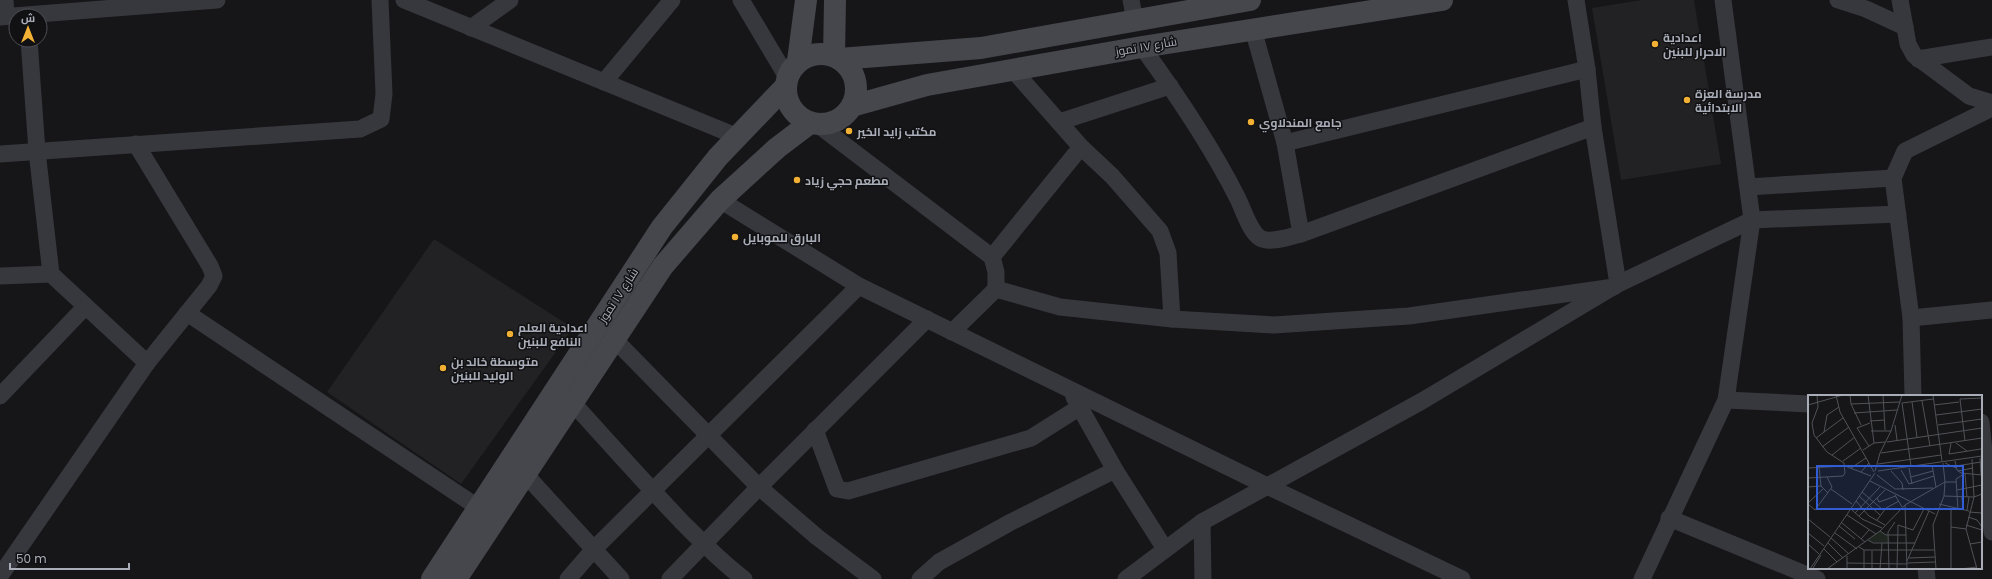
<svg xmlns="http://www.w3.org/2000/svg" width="1992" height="579" viewBox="0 0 1992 579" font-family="Poppins,Cairo,sans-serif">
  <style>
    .built { fill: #222225 }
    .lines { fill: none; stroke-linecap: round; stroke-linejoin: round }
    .minor { stroke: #37383d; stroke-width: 17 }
    .secondary { stroke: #45474d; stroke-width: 22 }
    .poi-dot { fill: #f2b134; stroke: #111113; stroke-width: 1.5 }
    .labels { text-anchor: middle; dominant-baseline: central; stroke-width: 3; stroke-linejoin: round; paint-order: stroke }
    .poi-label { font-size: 12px; font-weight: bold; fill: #a8adb8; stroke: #111113; text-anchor: start }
    .street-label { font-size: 12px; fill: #a8adb8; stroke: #111113 }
    .inset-road { fill: none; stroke: #505258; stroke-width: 1 }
    .view { fill: #325cd3; fill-opacity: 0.15; stroke: #325cd3; stroke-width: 2 }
    .inset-edge { fill: none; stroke: #a8adb8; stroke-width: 2 }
  </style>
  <rect width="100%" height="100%" fill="#161618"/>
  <g class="built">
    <path d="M1642,0H1694L1721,164L1621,180L1592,8Z"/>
    <path d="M434,239L573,328L461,484L327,392Z"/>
  </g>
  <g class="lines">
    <g class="minor">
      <path d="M5,0L6,16"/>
      <path d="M404,0L736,136"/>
      <path d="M741,0L787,77"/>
      <path d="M1131,0L1135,21"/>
      <path d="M1576,0L1587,69L1593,127L1618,284"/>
      <path d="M1838,0L1866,9L1905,27"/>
      <path d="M1900,0L1908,44L1914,55L1969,96L1992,103"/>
      <path d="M0,17L217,0"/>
      <path d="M471,28L510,0"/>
      <path d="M1253,29L1285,143L1301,234"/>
      <path d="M29,40L37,151L51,274L147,363"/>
      <path d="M1142,47C1177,95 1211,145 1238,199C1243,209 1250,232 1260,238C1270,244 1291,236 1301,234L1593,127"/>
      <path d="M1918,59L1992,47"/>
      <path d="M1013,70L1081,147L1112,176L1160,231L1168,253L1172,319"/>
      <path d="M604,82L672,0"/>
      <path d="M1059,122L1170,86"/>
      <path d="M817,124L992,257L996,272V289L1060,307L1172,319L1274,325L1409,316L1614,287"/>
      <path d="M1285,143L1587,69"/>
      <path d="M0,154L360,129L381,119L384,94L380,0"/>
      <path d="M1748,187L1893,178"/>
      <path d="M720,200L859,286L1265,485L1462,579"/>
      <path d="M992,257L1081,147"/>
      <path d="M0,276L51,274"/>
      <path d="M187,313L479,508"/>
      <path d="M1911,318L1992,310"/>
      <path d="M952,332L996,289"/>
      <path d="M613,338L759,487L817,537L873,579"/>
      <path d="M0,396L85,307"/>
      <path d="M1913,396L1911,318L1893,178L1905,151L1992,108"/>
      <path d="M1074,397L1115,470L1165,549"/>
      <path d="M1726,400L1809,404"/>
      <path d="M572,402C608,442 644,482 681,521C701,541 721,562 744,579"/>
      <path d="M1981,422L1992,532"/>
      <path d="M815,430L837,489L848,491L1031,438L1080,407"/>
      <path d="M525,474L621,579"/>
      <path d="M1669,518L1817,579"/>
      <path d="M1202,522L1203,579"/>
      <path d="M1926,568L1927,579"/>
      <path d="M0,576L147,363L209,286L214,276L210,266L136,144"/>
      <path d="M568,579L594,549L859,286"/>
      <path d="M670,579L759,487L927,319"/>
      <path d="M920,579L939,562L1011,522L1115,470"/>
      <path d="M1126,579L1202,522L1422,401L1618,284L1752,220L1898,214"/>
      <path d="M1642,579L1726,400L1752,220L1723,0"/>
    </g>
    <g class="secondary">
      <circle cx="821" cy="89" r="35"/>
      <path d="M834,56L835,0"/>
      <path d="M839,59L981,48L1250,0"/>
      <path d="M798,61L806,0"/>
      <path d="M852,106L927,85L955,80L1142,47L1442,0"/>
      <path d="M432,579L662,227L718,157L785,87"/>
      <path d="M456,579L663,266L720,200L777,148L810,123"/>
    </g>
  </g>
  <g class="poi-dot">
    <circle cx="1655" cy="44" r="4"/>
    <circle cx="1687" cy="100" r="4"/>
    <circle cx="1251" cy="122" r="4"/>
    <circle cx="849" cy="131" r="4"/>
    <circle cx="797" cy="180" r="4"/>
    <circle cx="735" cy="237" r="4"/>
    <circle cx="510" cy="334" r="4"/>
    <circle cx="443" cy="368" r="4"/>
  </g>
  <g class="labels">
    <g class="poi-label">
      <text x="1663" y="37">اعدادية<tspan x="1663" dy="14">الاحرار للبنين</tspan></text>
      <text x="1695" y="93">مدرسة العزة<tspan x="1695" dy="14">الابتدائية</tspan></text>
      <text x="1259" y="122">جامع المندلاوي</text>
      <text x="857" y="131">مكتب زايد الخير</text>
      <text x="805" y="180">مطعم حجي زياد</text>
      <text x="743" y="237">البارق للموبايل</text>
      <text x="518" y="327">اعدادية العلم<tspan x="518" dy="14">النافع للبنين</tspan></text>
      <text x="451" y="361">متوسطة خالد بن<tspan x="451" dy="14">الوليد للبنين</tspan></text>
    </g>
    <g class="street-label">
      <text transform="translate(1146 46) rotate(-10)">شارع ١٧ تموز</text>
      <text transform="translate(618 295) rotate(-57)">شارع ١٧ تموز</text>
    </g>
  </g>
  <g transform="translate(1808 395)">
    <rect width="174" height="174" fill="#161618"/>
    <path d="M71,136L80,140L81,148L64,147L60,145Z" fill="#1e261f"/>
    <path class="inset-road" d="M28,0L32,17L66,77M42,0L43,9L53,30M60,0L66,48M75,0L77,35M125,0L134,66M114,6L122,51M104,7L109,42M43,9L92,7M0,10L35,0M126,10L151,7M46,18L89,15M128,20L174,14M62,26L77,25M87,30L89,45M130,30L174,24M63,36H83M16,37L19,20L31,12M8,43L35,23M157,46L152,4L174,3M79,47L174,33M143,48L141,59L173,54M148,48L159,56M61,51L49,33L62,28M14,52L41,32M55,55L66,48L77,47M73,58L174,43M24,60L47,42M172,63L173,80M164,64L166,102L158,134L169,174M35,66L53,53M147,66L149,75L153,78L174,80M137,68L148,73M70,69L133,60M124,70L128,92M103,71L94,8L125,4M148,71L173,67M11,72L13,91L20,98M0,73L37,71L63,81M43,73L58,63M101,73L104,89M93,75L101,89L126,81M67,76L72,58L83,36L94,0M70,76L174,61M83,76L94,88L95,95M150,76L165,73M53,77L61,68M157,79L159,102M69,80L87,94L125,93M103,82L125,76M0,83L35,81L37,78L36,68L19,57L6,40L4,28L10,12L9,0M62,86L127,119M0,92L13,91M23,94L44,109M149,95L174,90M54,97L75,115M87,100L94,112M51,101L72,120M136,101L166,102L174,99M154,102L155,115M69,103L71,107L88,101M48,106L61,121L77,130M0,108L15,94M0,109L7,115L24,92L19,82M131,109L161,116M97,110L99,174M43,114L54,124L74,133M143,114V174M150,115L148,84L156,79M159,115L161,102M161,117L174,118M47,118L72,92M39,120L68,139M51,121L77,95M160,122L169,125L174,132M0,124L22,142M69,125L78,113L91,106M34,128L57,147M158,130L174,135M31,131L47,144M143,132L158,134M72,136L78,140H98M0,138L16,151M27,138L49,154M23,143L41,159M53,144L61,135M60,145L65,148H107M20,148L35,163M0,149L11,159M162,149L174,147M51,152L56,155H126M16,154L29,167M39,161V174M101,163L127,162M99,166L121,116M39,168L99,169M99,168L127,167M5,173L13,160M2,174L67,78M19,174L72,136L97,110L137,87H148M56,174V155M64,174V156M72,174L74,148M81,174L80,137L87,127M89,174L90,130L105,135L116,114M128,174L125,130L136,101L137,87L135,68M152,174L169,172"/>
    <path class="view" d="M9,71H155V114H9Z"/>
    <rect width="174" height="174" class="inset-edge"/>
  </g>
  <g transform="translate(28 28)"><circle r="19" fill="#111113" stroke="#4d4f55"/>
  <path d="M0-3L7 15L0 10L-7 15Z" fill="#f2b134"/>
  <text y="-6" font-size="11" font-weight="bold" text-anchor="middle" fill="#a8adb8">ش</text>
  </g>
  <path d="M10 563v6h119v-6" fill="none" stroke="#a8adb8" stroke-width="2"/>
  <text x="16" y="563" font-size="12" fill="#a8adb8" stroke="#111113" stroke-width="3" paint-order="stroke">50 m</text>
</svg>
